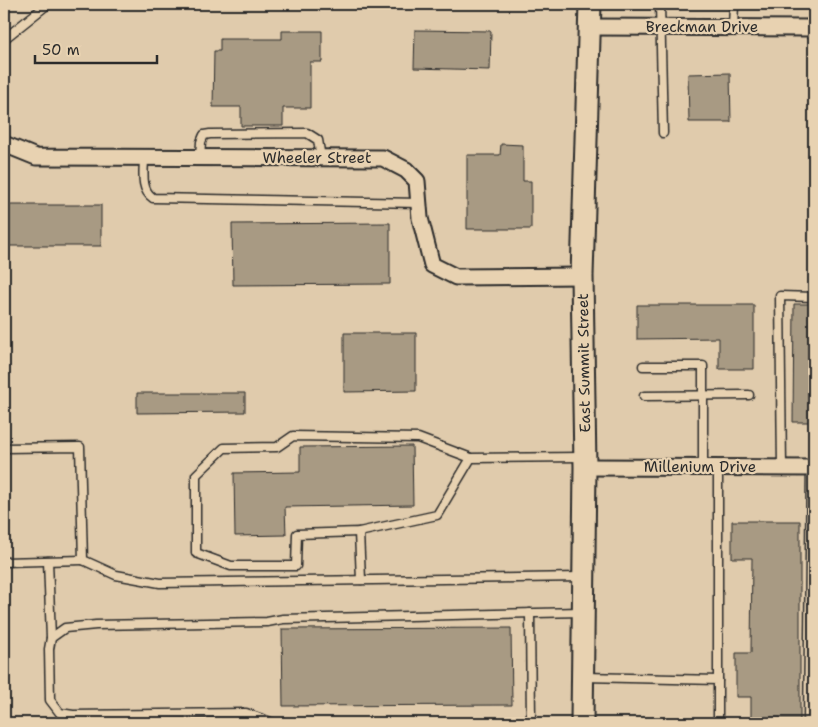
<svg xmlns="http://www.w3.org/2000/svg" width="818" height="727" viewBox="0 0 818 727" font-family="'Shantell Sans',sans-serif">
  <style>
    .building { fill: #a89a83; stroke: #2b2b2b }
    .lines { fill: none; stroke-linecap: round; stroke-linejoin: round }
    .lane-casing { stroke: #2b2b2b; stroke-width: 11 }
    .street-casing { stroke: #2b2b2b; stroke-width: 19 }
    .secondary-casing { stroke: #2b2b2b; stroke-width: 25 }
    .lane { stroke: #e8d2b1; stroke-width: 8 }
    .street { stroke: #e8d2b1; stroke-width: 15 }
    .secondary { stroke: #e8d2b1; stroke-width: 21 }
    .labels { text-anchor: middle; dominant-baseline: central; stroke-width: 4.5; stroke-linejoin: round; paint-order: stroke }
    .street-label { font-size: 15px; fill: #2b2b2b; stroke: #e8d2b1 }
  </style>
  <rect width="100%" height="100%" fill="#e0cbac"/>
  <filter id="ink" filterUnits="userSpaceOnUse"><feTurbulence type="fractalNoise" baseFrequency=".02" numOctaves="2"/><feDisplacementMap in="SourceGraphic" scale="10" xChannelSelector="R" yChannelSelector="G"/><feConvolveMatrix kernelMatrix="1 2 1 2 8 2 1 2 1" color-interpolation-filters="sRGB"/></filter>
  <g filter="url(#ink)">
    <g class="building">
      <path d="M415,30L491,31L490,70L414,68Z"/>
      <path d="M282,31H322V62H310V108H283V126H241V107H213L214,51H220V39H282Z"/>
      <path d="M730,73L731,122H689L688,74Z"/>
      <path d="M501,144L523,145V181H531V229H467V155H500Z"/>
      <rect x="7" y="205" width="94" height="41"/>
      <path d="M390,223V284L233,285L232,224Z"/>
      <path d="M794,304H814V422H793Z"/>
      <path d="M637,305H754V369H719V338L637,339Z"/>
      <path d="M344,333H416V391L344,392Z"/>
      <path d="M137,393H245V412L137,413Z"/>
      <path d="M412,446L413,505L285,507L286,535L235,536L234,473L300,472V447Z"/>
      <path d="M732,521H800V723H751V697H736V653H751L752,558H732Z"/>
      <path d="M511,628L512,705L283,706L282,629Z"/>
    </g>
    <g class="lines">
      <g class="lane-casing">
        <g id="lane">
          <path d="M660,4L663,133"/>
          <path d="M733,28L734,4"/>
          <path d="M4,39L48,4"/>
          <path d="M144,157C144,171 140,190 153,198L419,203"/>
          <path d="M200,158L201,142L204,135L210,134L307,133L318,140L321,158"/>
          <path d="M643,366H703V468"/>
          <path d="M644,396L749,395"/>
          <path d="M4,448L80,447L83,560L116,575L160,583L581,577"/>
          <path d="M471,458L418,438L293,436L277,447L224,448L196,475V553L231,566H296L297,534L359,532L437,515L471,458L583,457"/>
          <path d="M718,468V680"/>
          <path d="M782,468L780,296L814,297"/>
          <path d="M359,532L361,580"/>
          <path d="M48,561L51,638"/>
          <path d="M4,562L83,560"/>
          <path d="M530,613L531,723"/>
          <path d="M584,677L718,680V723"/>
          <path d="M273,723L246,713L73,715L60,713L50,700L49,649L51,638L65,628L96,625L267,622L283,619L581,612"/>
          <path d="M808,723L811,468"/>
        </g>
      </g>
      <g class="street-casing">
        <g id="street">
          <path d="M590,27L814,28"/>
          <path d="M4,144L36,157L383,158L406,170L417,181L420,218L432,265L456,277L582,276"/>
          <path d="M585,467L814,468"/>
        </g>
      </g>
      <g class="secondary-casing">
        <path id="secondary" d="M582,723L585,467L582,276L590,4"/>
      </g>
      <use href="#lane" class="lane"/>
      <use href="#street" class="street"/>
      <use href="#secondary" class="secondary"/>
    </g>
  </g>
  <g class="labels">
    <g class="street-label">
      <text x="702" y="27">Breckman Drive</text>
      <text x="317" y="158">Wheeler Street</text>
      <text transform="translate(584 363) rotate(-91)">East Summit Street</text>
      <text x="700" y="467">Millenium Drive</text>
    </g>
  </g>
  <rect width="818" height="727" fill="none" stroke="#e8d2b1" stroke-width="20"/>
  <rect x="10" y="10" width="798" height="707" fill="none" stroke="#2b2b2b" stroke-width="2" filter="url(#ink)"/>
  <path d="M35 55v8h122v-8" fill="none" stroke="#2b2b2b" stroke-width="2.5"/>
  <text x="42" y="55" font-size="15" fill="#2b2b2b" stroke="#e8d2b1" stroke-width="4" paint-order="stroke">50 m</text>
</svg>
